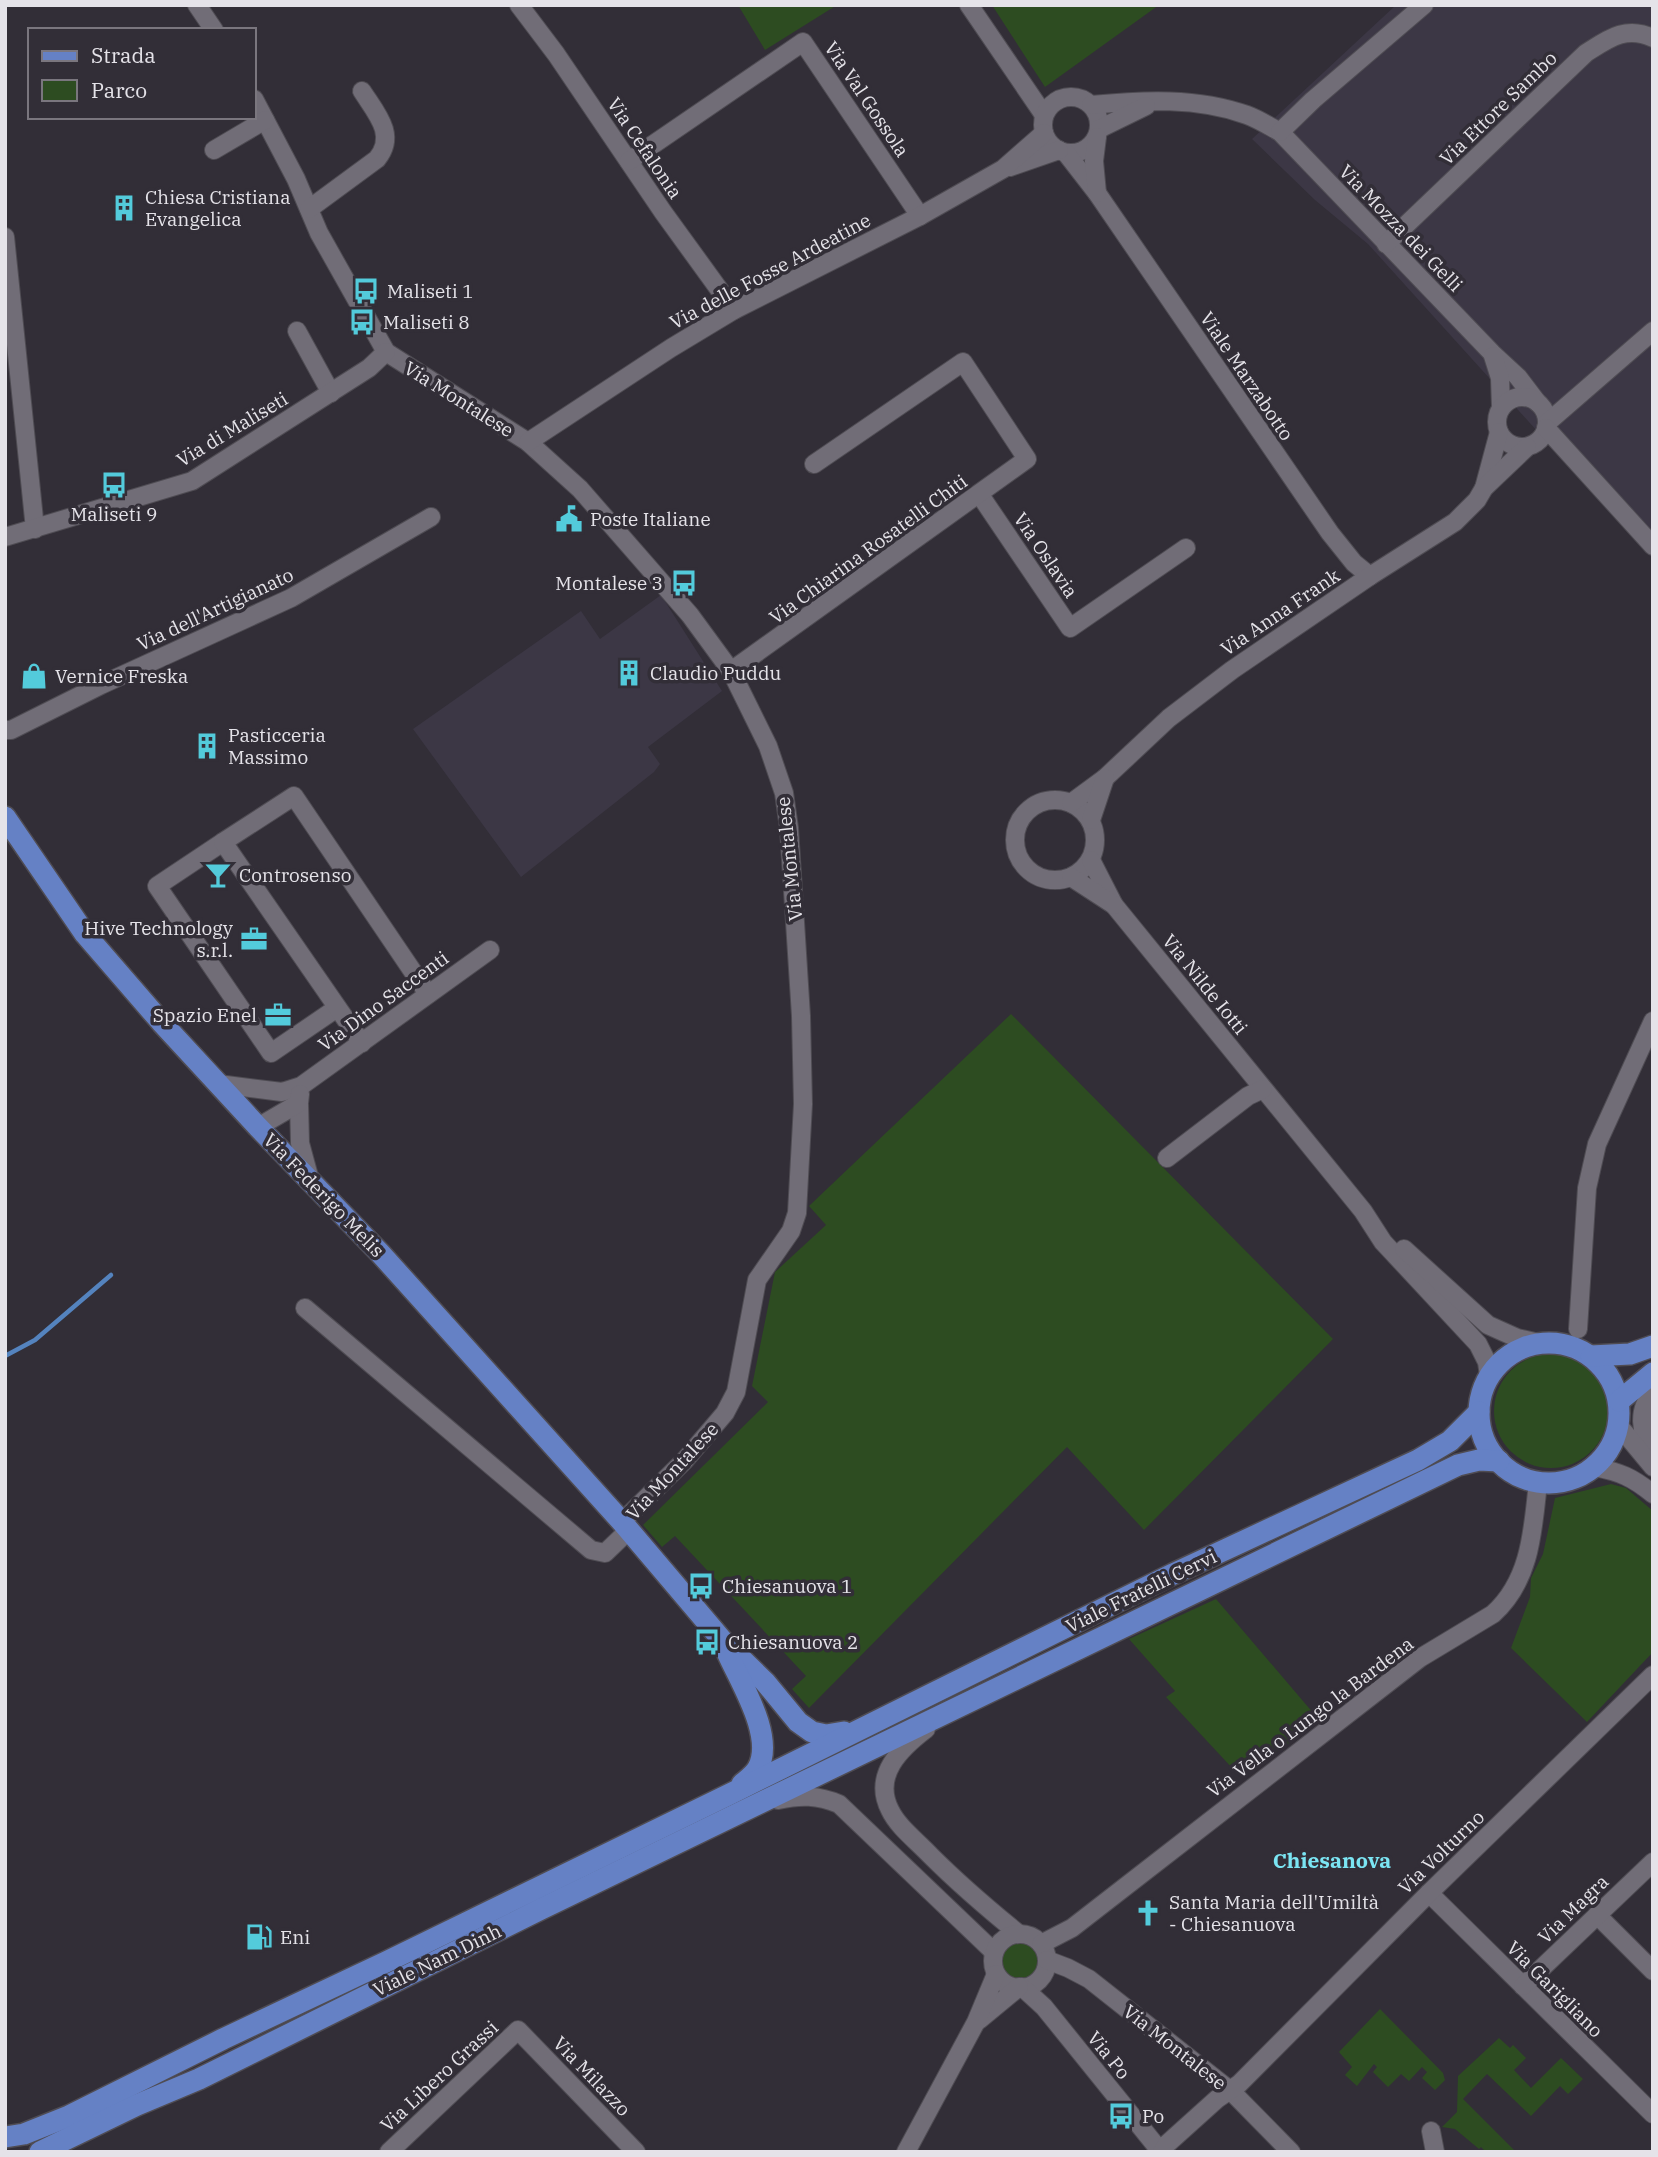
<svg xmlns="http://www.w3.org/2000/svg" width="1658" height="2157" viewBox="0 0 1658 2157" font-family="'IBM Plex Serif',serif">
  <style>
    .built { fill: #3c3745 }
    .green { fill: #2d4c21 }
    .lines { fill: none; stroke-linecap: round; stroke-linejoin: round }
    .stream { stroke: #5483be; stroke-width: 4.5 }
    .minor-casing { stroke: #4f4c53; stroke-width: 20 }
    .major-casing { stroke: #4f4c53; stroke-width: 24 }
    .minor { stroke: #716d77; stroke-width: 18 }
    .major { stroke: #6581c5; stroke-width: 21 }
    .labels { text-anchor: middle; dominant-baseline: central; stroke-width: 7; stroke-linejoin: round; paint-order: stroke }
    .street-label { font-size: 19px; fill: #e5e3e9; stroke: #322e37 }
    .poi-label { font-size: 19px; fill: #e5e3e9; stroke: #322e37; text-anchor: start }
    .neighbourhood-label { font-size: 21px; font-weight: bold; fill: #7be5f3; stroke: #322e37 }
  </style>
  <rect width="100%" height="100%" fill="#322e37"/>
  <g class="built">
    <path d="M1396,5H1653V559L1368,244L1315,200L1252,139Z"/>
    <path d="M661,595L722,691L648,747L660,764L654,772L521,877L413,729L581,611L600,639Z"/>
  </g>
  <g class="green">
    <path d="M738,5H837L765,50Z"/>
    <path d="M992,5H1159L1045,87Z"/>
    <path d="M1011,1014L1333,1339L1144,1530L1067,1447L809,1708L792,1689L806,1676L675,1536L662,1547L643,1525L768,1402L752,1386L775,1272L826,1225L809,1206Z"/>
    <circle cx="1551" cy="1411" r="57"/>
    <path d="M1611,1484L1626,1488L1653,1511V1652L1587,1722L1511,1648L1530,1597L1531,1578L1543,1554L1555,1498Z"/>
    <path d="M1216,1599L1320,1721L1244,1775L1234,1770L1166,1697L1175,1691L1129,1639Z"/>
    <circle cx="1020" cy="1961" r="18"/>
    <path d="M1380,2009L1443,2073L1445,2080L1435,2090L1422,2078L1427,2072L1422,2067L1409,2081L1401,2074L1388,2087L1373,2072L1377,2067L1374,2064L1357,2086L1345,2075L1352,2067L1339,2052Z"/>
    <path d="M1499,2038L1510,2048L1513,2045L1526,2058L1514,2070L1531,2088L1561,2058L1583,2079L1568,2094L1560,2086L1531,2116L1487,2074L1463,2099L1516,2152H1486L1481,2147L1479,2149L1455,2129L1442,2127L1457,2112L1458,2076Z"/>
  </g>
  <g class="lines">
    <path class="stream" d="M5,1356L35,1340L111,1275"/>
    <g class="minor-casing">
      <g id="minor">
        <path d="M197,5L214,30"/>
        <path d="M519,5L556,54L663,212L734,310"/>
        <path d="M969,5L1044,115"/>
        <circle cx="1071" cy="125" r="28"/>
        <path d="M254,99L296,179L319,233L386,352L528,442L580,489L690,615L731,671L768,746L784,793L789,828L801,1016L803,1104L797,1213L791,1231L757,1280L736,1392L725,1413L685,1460L622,1522"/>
        <path d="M1091,105C1143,100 1197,97 1247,115C1258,119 1269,126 1280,132L1492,353L1518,377L1537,402"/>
        <path d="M1099,129L1146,106"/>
        <path d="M1280,132L1313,100L1424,5"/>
        <path d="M214,150L265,120"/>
        <path d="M1066,153L1097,193L1330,533L1354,563L1370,576"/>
        <path d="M629,161L803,42L920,216"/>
        <path d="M1010,167L1059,150"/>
        <path d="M1097,193L1094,161L1097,137"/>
        <path d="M309,209L377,159C397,135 376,113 362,91"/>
        <path d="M5,237L35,529"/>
        <path d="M1386,244L1586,53C1608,39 1626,25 1653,38"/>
        <path d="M297,331L331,393"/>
        <path d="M1493,356L1500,378L1501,408"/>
        <circle cx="1522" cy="422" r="25"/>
        <path d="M1547,423L1653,331"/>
        <path d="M1546,428L1653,546"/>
        <path d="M528,442L671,348L734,310L920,216L1003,169L1044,133"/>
        <path d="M1484,488L1499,432"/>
        <path d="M980,495L1070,628L1186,548"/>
        <path d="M5,537L192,481L369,368L386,352"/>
        <path d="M731,671L1027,459L963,362L814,464"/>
        <path d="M5,730H11L101,685L291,598L431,517"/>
        <circle cx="1055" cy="840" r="40"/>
        <path d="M1071,803L1105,778L1169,718L1232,670L1370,576L1455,522L1477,500L1484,488L1527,447"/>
        <path d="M1091,820L1105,778"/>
        <path d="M223,842L157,886L271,1053L337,1008"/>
        <path d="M1091,860L1114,905L1363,1211L1383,1242L1478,1344L1487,1362L1489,1376"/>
        <path d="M1071,877L1114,905"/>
        <path d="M362,1043L223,842L294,796L428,994"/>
        <path d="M218,1084L282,1092L301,1086L490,950"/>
        <path d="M299,1103L300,1143L310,1180"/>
        <path d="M258,1127L299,1103L300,1094"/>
        <path d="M1167,1158L1248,1096L1263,1089"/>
        <path d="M1404,1249L1488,1325L1517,1338L1539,1343"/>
        <path d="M305,1308L591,1550L605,1553L629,1530"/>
        <path d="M1578,1329L1587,1188L1597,1144L1653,1021"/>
        <path d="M1653,1393C1637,1409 1640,1435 1653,1451"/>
        <path d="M1619,1426L1653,1467"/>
        <path d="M1594,1467C1620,1472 1632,1477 1653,1494"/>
        <path d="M926,1729C901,1748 872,1775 890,1810C898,1827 917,1841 930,1855C958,1883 987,1908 1019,1934"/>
        <path d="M778,1800C800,1795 818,1795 839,1804L994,1952"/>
        <path d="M1429,1893L1653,2114"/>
        <path d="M1597,1915L1653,1971"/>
        <circle cx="1020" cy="1961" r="27"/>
        <path d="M1041,1944L1072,1928L1420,1658L1493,1614C1531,1580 1533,1529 1538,1482"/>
        <path d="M1047,1960L1068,1968L1089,1979L1231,2091L1291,2152"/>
        <path d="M1523,1986L1653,1862"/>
        <path d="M1022,1987L1044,2007L1161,2152"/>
        <path d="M979,2020L1019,1987"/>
        <path d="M1431,2131L1435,2152"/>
        <path d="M389,2152L518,2030L636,2152"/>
        <path d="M906,2152L976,2022L996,1974"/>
        <path d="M1162,2152L1167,2144L1217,2099L1239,2084L1429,1893L1653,1675"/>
      </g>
    </g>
    <g class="major-casing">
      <g id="major">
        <path d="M5,817L85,934L162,1023L258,1127L380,1253L622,1522L722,1640L765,1682L798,1722L812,1732L826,1735L844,1732"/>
        <circle cx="1549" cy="1413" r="70"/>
        <path d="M1591,1356L1630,1354L1653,1346"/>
        <path d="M1619,1401L1653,1373"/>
        <path d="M727,1652C740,1682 775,1736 758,1768C754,1775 748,1779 742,1784"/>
        <path d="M5,2137L24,2134L69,2116L223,2039L386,1962L730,1794L1173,1574L1418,1460L1450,1441L1479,1412"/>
        <path d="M40,2152L137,2105L199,2079L541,1909L1458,1465L1479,1460L1499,1461"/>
      </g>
    </g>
    <use href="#minor" class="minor"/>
    <use href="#major" class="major"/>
  </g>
  <defs>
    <g id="building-bare" transform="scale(2.1)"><path d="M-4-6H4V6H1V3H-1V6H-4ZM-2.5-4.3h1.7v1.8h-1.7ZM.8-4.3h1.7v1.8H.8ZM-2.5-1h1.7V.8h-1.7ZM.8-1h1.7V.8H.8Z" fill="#53cbdb" stroke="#322e37" stroke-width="2.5" paint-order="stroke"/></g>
    <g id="bus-bare" transform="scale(2.1)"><path d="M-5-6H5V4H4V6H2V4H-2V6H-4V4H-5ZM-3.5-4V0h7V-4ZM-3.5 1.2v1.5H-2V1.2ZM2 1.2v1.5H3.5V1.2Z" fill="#53cbdb" stroke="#322e37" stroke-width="2.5" paint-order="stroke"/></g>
    <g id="civic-bare" transform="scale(2.1)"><path d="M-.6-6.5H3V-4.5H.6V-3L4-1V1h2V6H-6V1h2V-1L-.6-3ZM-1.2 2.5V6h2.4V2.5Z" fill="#53cbdb" stroke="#322e37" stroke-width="2.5" paint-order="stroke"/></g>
    <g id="shop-bare" transform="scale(2.1)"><path d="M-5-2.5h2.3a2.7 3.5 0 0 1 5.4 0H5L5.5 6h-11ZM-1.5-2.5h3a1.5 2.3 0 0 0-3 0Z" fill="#53cbdb" stroke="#322e37" stroke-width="2.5" paint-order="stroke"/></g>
    <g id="bar-bare" transform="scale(2.1)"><path d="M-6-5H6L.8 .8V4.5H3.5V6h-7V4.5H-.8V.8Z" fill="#53cbdb" stroke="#322e37" stroke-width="2.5" paint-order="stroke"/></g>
    <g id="office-bare" transform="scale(2.1)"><path d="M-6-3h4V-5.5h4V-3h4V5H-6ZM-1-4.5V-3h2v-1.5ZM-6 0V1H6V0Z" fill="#53cbdb" stroke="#322e37" stroke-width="2.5" paint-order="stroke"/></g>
    <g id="church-bare" transform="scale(2.1)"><path d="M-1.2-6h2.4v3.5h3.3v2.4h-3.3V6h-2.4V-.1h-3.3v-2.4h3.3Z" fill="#53cbdb" stroke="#322e37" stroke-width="2.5" paint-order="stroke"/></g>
    <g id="fuel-bare" transform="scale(2.1)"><path d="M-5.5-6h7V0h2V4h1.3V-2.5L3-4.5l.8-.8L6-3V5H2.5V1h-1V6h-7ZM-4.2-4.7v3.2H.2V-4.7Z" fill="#53cbdb" stroke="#322e37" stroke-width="2.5" paint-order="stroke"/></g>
  </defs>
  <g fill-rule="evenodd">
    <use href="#building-bare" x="124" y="208"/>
    <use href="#bus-bare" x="366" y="291"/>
    <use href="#bus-bare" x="362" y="322"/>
    <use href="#bus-bare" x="114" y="485"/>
    <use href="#civic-bare" x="569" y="519"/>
    <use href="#bus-bare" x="684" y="583"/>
    <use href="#building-bare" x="629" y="673"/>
    <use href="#shop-bare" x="34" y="676"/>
    <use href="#building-bare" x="207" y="746"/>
    <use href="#bar-bare" x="218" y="875"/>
    <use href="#office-bare" x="254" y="939"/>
    <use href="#office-bare" x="278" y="1015"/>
    <use href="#bus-bare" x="701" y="1586"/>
    <use href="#bus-bare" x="707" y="1642"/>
    <use href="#church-bare" x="1148" y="1913"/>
    <use href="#fuel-bare" x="259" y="1937"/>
    <use href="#bus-bare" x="1121" y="2116"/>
  </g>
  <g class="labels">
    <g class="street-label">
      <text transform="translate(867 99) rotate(56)">Via Val Gossola</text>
      <text transform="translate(1498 108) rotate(-44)">Via Ettore Sambo</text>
      <text transform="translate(645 148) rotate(56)">Via Cefalonia</text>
      <text transform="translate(1401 228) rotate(46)">Via Mozza dei Gelli</text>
      <text transform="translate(770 271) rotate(-28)">Via delle Fosse Ardeatine</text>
      <text transform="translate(1247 376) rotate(56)">Viale Marzabotto</text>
      <text transform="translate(459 399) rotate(32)">Via Montalese</text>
      <text transform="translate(232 429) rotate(-31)">Via di Maliseti</text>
      <text transform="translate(868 549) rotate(-36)">Via Chiarina Rosatelli Chiti</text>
      <text transform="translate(1046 555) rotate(56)">Via Oslavia</text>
      <text transform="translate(215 609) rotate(-25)">Via dell'Artigianato</text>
      <text transform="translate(1280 612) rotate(-34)">Via Anna Frank</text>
      <text transform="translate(789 859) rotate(-96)">Via Montalese</text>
      <text transform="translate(1205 984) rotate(51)">Via Nilde Iotti</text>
      <text transform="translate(383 1001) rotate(-36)">Via Dino Saccenti</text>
      <text transform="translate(324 1195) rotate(46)">Via Federigo Melis</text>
      <text transform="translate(672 1471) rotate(-47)">Via Montalese</text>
      <text transform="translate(1141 1591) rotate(-26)">Viale Fratelli Cervi</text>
      <text transform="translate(1310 1717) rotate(-37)">Via Vella o Lungo la Bardena</text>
      <text transform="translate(1441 1852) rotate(-44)">Via Volturno</text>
      <text transform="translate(1573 1909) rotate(-44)">Via Magra</text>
      <text transform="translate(437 1960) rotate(-26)">Viale Nam Dinh</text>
      <text transform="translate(1555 1989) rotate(45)">Via Garigliano</text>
      <text transform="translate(1175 2047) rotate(38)">Via Montalese</text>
      <text transform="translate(1109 2055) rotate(51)">Via Po</text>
      <text transform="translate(439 2076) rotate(-43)">Via Libero Grassi</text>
      <text transform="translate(592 2076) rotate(46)">Via Milazzo</text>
    </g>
    <g class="poi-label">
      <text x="145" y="197">Chiesa Cristiana<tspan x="145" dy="22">Evangelica</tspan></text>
      <text x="387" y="291">Maliseti 1</text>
      <text x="383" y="322">Maliseti 8</text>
      <text x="114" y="514" text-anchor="middle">Maliseti 9</text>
      <text x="590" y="519">Poste Italiane</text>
      <text x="663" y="583" text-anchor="end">Montalese 3</text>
      <text x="650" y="673">Claudio Puddu</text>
      <text x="55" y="676">Vernice Freska</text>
      <text x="228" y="735">Pasticceria<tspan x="228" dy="22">Massimo</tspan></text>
      <text x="239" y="875">Controsenso</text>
      <text x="233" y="928" text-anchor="end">Hive Technology<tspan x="233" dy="22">s.r.l.</tspan></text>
      <text x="257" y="1015" text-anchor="end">Spazio Enel</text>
      <text x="722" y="1586">Chiesanuova 1</text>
      <text x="728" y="1642">Chiesanuova 2</text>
      <text x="1169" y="1902">Santa Maria dell'Umiltà<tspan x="1169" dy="22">- Chiesanuova</tspan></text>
      <text x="280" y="1937">Eni</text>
      <text x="1142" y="2116">Po</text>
    </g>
    <g class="neighbourhood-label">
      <text x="1332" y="1860">Chiesanova</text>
    </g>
  </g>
  <rect width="1658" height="2157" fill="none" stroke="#e5e3e9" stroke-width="14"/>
  <rect x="28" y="28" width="228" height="91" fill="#322e37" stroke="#7a767e" stroke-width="2"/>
  <rect x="42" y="51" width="35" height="10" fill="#6581c5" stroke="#7a767e" stroke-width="2"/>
  <text x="91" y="63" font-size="21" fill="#e5e3e9">Strada</text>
  <rect x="42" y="80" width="35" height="21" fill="#2d4c21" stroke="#7a767e" stroke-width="2"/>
  <text x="91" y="98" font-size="21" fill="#e5e3e9">Parco</text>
</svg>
